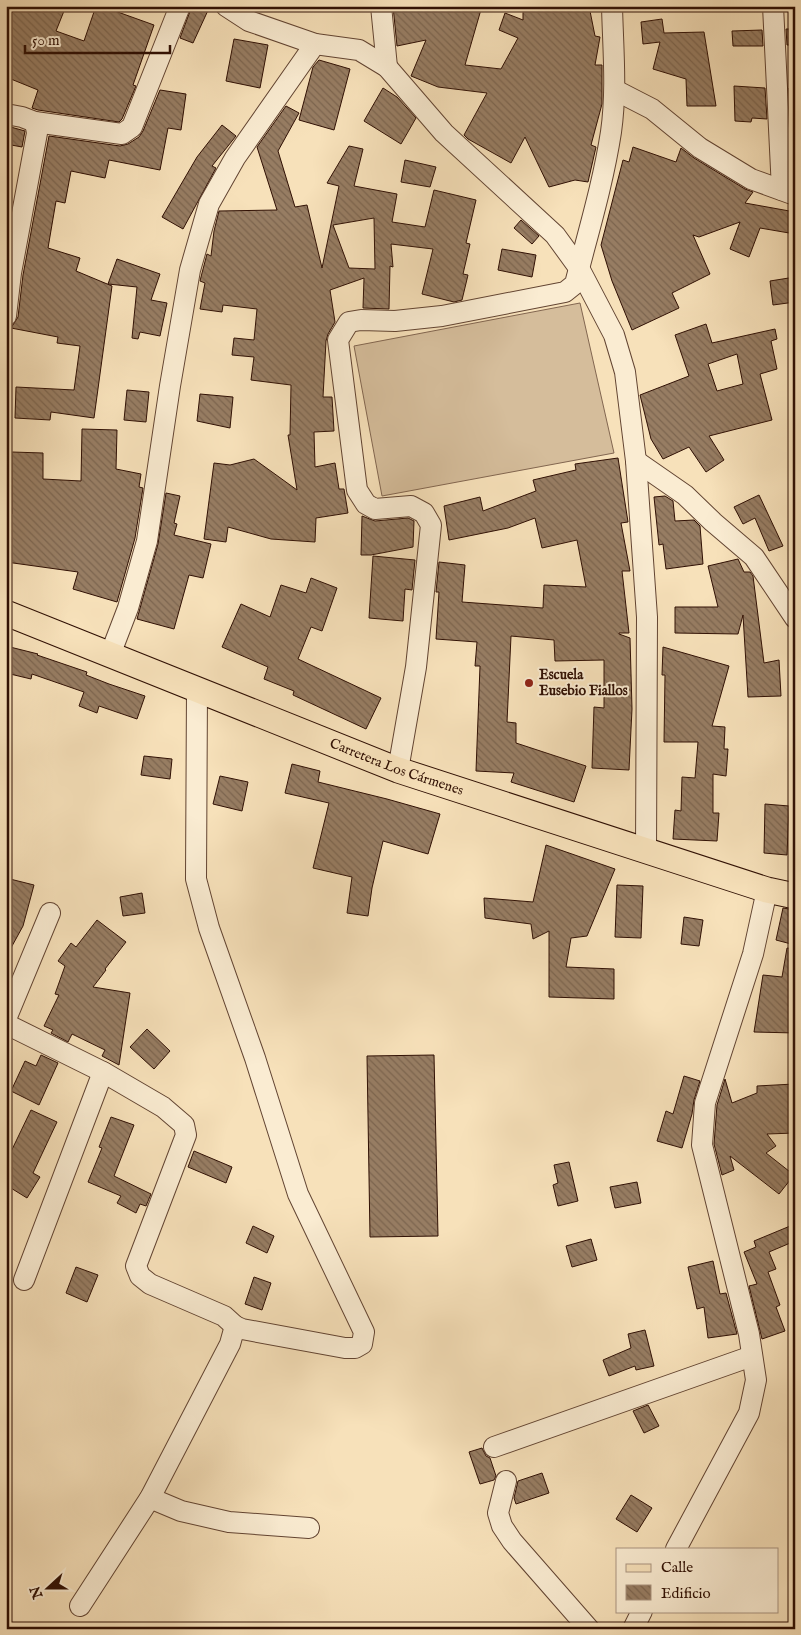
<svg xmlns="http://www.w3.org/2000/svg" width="801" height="1635" viewBox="0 0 801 1635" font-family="'IM FELL English',serif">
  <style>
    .pitch { fill: #d5bd9b; stroke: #826650 }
    .building { fill: url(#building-back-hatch); stroke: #301004; fill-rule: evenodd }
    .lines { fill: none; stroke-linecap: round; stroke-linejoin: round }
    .minor-casing { stroke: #624432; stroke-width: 22 }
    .major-casing { stroke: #301004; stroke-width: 27 }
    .minor { stroke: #faecd2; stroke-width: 20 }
    .major { stroke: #f7e1ba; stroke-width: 25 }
    .poi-dot { fill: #8f2418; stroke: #faecd2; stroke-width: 2 }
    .labels { text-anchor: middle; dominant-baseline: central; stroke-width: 4; stroke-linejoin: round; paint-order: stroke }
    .poi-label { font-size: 14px; font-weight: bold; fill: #301004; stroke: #faecd2; text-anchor: start }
    .street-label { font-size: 14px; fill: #301004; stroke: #faecd2 }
  </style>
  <defs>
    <pattern id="building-back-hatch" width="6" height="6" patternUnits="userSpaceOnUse" patternTransform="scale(1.25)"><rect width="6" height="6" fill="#977d63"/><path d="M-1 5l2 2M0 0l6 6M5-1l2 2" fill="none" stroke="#7c654f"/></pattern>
  </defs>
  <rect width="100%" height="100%" fill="#f7e1ba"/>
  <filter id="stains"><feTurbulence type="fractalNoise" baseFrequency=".004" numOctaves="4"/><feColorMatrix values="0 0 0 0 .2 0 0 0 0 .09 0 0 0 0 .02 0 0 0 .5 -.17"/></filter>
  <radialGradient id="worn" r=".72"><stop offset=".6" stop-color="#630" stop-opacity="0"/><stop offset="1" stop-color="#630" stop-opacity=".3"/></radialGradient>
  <path class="pitch" d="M580,303L614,453L382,496L354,346Z"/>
  <g class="building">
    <path d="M6,6H66L56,31L84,41L96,6H101L154,25L133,85L136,86L122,119L119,122L38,110L32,108L38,90L6,77Z"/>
    <path d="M192,6H210L193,43L180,38Z"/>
    <path d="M393,6H482L465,65L501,69L518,38L499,30L505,13L523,20V6H589L595,36L600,37L595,65H602V104L591,145L596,147L588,182L575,180L549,187L525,137L511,163L468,139L464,135L487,93L438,87L411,76L426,40L397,46Z"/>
    <path d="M662,19L664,33L704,32L716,106H687L686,79L653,69L660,42L643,44L641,22Z"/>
    <path d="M786,29H795V45H787Z"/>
    <path d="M762,30L763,46H733L732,31Z"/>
    <path d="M234,39L268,45L260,88L226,81Z"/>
    <path d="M319,60L350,69L334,130L299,120L313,67Z"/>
    <path d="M734,86L765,88L767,119L752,118L751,122L735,121Z"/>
    <path d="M383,88L397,97L416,118L401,144L364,121Z"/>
    <path d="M789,88H795V119H790Z"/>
    <path d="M160,90L186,94L181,130L168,128L160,170L109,160L105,178L71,171L65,203L56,201L48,248L80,258L76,271L112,286L94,418L51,412L50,420L15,418L16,387L74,390L80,346L57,343L58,337L11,328L18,317L23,275L49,136L120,146L128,144L139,137L143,131Z"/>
    <path d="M286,106L299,113L278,151L295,207L307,205L322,268L339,186L327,183L349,146L363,149L354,186L397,194L392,222L425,227L434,190L476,200L466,243L470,244L463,274L468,275L462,300L454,302L422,294L433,249L391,244L393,267L390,266L389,309L363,308L364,278L330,290L335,322L328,334L326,341L323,397H332L334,431L314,432L315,467L335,463L339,489H344L348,513L316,518L315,542L271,539L228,527L226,542L204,539L214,463L230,465L254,459L297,490L288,435H290L291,385L251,380L254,357L232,355L234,338L254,340L257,309L223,305L222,312L200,309L205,283L200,281L202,273L207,254L211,256L214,231L219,211L277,210L257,147ZM374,218L375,269L349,268L333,225Z"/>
    <path d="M222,125L236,136L212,166L216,168L183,229L162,217L197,157Z"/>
    <path d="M7,126L25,131L22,147L6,144Z"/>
    <path d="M633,147L676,162L681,148L694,158L745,189L753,192L745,203L795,212V234L760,228L749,257L730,249L740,222L699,237L693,235L710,274L672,293L679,308L632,330L612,281L601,245L623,160L629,162Z"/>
    <path d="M405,160L436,167L430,187L401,182Z"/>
    <path d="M521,220L539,236L532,244L514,228Z"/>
    <path d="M502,249L536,255L532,277L498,270Z"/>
    <path d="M117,259L160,274L151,300L167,303L160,336L140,332L138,339L132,338L137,287L108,284Z"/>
    <path d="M795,277V302L773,305L770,281Z"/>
    <path d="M706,324L712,343L775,329L777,339L771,341L777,369L760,374L772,420L709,436L724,460L706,472L689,447L663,459L651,439L640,395L689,376L675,335ZM737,354L743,384L717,391L708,364Z"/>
    <path d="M127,390L149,392L146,422L124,420Z"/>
    <path d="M200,394L233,397L230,428L197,421Z"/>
    <path d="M82,429L117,430L116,469L141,474L139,487L143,488L135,538L117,602L73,589L78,572L6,562V512L12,514V452L43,453V479L81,481Z"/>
    <path d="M618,458L628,522L621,523L630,571H622L629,633H619V634L630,638L632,709L629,770L592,768L594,707L604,708V660L555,661L554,640L511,636L507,722L516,723V743L586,766L574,802L511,782L514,773L476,771L480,666H475L477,642L436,639L439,592H436L439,562L465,565L462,602L543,608L544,585L586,587L577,540L542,548L535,518L508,528L449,540L444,506L480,497L483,511L536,491L533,480L576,470L575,464Z"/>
    <path d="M166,493L180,496L174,523L177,524L174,535L211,544L203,578L189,575L174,629L137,619L158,544Z"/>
    <path d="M759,495L783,546L769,551L755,518L743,524L734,507Z"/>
    <path d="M665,496L673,501L675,521L694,520L700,526L703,564L666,569L663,544L659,545L654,497Z"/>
    <path d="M362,516L375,521L408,518L414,521L413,547L371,555H361Z"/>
    <path d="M373,556L415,560L412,590L405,589L403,621L369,618Z"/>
    <path d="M738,559L744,572H750L753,576L764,663L779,660L781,696L748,697L743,615L738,634L675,633V607H718L708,566Z"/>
    <path d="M311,578L337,588L322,631L311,627L298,659L381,698L366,729L293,695L294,691L264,679L268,667L222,647L241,604L270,617L281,585L306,593Z"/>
    <path d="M6,646L38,654L37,655L87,672L86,675L109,684L145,696L137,719L99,706L97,713L79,706L84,692L32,674L31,679L6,673Z"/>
    <path d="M663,647L729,666L712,726L725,727L724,749H728L726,776L713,774V813H719L717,841L673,839L675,810L681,811L682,777L695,778L698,742H664L665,675H662Z"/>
    <path d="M144,756L172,759L170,779L141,775Z"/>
    <path d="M292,764L320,771L318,782L387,799L440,814L428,854L383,841L372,888L368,916L347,913L352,877L313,868L329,803L285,793Z"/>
    <path d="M220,776L248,782L242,811L213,804Z"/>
    <path d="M765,804L789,806L787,855L764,853Z"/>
    <path d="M546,845L615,869L587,936L571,938L566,967L614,969V999L549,997V931L533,939L531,924L485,918L484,898L533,902Z"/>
    <path d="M10,879L34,885L23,926L6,957V891Z"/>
    <path d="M617,885L643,886L641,938L615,937Z"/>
    <path d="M142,893L145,913L123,916L120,897Z"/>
    <path d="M783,908L795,910V945L776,940Z"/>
    <path d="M684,917L703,920L699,946L681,944Z"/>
    <path d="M97,920L126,942L105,969L106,970L93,987L130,993L119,1065L102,1056L105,1050L72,1034L68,1042L51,1033L53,1030L44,1026L59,995L55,994L65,966L58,961L71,943L76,947Z"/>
    <path d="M787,948L795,949V1033L754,1032L763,975L782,977Z"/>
    <path d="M147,1029L170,1051L154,1069L130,1047Z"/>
    <path d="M41,1055L58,1063L39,1105L11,1091L25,1061L36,1066Z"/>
    <path d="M434,1055L438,1236L370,1237L367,1056Z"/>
    <path d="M684,1076L700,1081L694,1100L692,1114L682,1148L657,1141L666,1111L673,1114Z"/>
    <path d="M725,1079L732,1103L757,1093V1086L794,1084L795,1133L767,1134L776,1146L766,1153L794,1175L779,1194L730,1156L734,1170L722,1175L714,1144L717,1105Z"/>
    <path d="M31,1110L57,1122L33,1173L40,1177L27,1198L6,1185V1162Z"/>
    <path d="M111,1117L134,1125L114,1176L151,1194L146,1206L140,1204L136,1213L117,1203L121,1196L88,1182L102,1148L99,1147Z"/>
    <path d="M194,1151L232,1167L226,1183L188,1167Z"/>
    <path d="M569,1162L578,1201L558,1206L553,1185L558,1183L554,1165Z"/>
    <path d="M637,1182L641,1203L615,1208L610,1187Z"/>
    <path d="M795,1224V1241L769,1252L776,1269L768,1272L780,1305L776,1307L785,1331L762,1339L749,1286L757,1284L744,1252L756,1247L754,1241Z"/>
    <path d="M253,1226L274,1236L267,1253L246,1243Z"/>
    <path d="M591,1239L597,1260L572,1267L566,1246Z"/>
    <path d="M713,1261L720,1294L726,1293L737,1334L708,1338L704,1307L697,1309L688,1267Z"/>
    <path d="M76,1267L98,1275L87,1302L66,1293Z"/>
    <path d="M254,1277L271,1283L262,1310L245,1304Z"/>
    <path d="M645,1330L654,1366L636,1370L635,1366L609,1376L603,1360L631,1348L628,1334Z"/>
    <path d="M648,1405L659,1426L644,1433L633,1411Z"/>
    <path d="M482,1448L486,1456L490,1458L496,1476L494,1480L480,1484L469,1452Z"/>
    <path d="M542,1473L549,1493L516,1504L514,1498L518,1481Z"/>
    <path d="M631,1495L652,1508L637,1532L616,1519Z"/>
  </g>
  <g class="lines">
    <g class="minor-casing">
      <g id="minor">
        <path d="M226,6L249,21L315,44L359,50L387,67L444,133L555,235L579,268L614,335L625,372L636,461L647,617L646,852"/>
        <path d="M381,6L387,67"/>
        <path d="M773,6L782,190"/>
        <path d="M615,90L652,109L700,148L751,179L795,195"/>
        <path d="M6,114L22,117L35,122L122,134L132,127L180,6"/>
        <path d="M6,316L11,273L37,133L35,122"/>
        <path d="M636,461L685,495L713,522L754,557L795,618"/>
        <path d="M110,655L128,608L147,541L170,386L190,270L209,204L235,158L315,44"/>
        <path d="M398,770L416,667L431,525L424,513L411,506L375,509L366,504L357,490L338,340L349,322L361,320L395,321L442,316L565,292L575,284C588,233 603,184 611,132C617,90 613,48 612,6"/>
        <path d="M6,1019L50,913"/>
        <path d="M6,1024L103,1072L163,1107L184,1125L186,1135L136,1266L140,1276L150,1284L224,1316L235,1326"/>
        <path d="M24,1280L103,1072"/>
        <path d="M494,1447L752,1356"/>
        <path d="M506,1481L498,1513L502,1526L512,1541L589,1629"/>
        <path d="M150,1498L181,1511L229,1522L309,1528"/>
        <path d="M676,1549L749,1413L756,1380L749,1334L702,1145L705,1103L753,954L767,890"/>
        <path d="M80,1606L150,1498L230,1344L235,1326L242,1329L345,1348H355L362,1344L364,1332L298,1194L255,1058L209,928L196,879L197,690"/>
        <path d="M633,1629L642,1611"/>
      </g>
    </g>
    <g class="major-casing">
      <g id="major">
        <path id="s1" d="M6,613L398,770L767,890L795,896"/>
      </g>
    </g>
    <use href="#minor" class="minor"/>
    <use href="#major" class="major"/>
  </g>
  <circle class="poi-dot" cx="529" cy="683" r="5"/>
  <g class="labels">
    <g class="poi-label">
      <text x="539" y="675">Escuela<tspan x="539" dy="16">Eusebio Fiallos</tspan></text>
    </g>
    <g class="street-label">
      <text stroke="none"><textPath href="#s1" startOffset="420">Carretera Los Cármenes</textPath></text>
    </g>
  </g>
  <rect width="801" height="1635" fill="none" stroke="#f7e1ba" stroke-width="25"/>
  <rect x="8" y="8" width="786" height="1620" fill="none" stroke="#301004" stroke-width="2.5"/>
  <rect x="12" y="12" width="776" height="1610" fill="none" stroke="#301004"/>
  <rect x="616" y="1548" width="162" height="65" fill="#faecd2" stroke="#a99480"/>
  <rect x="626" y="1564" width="25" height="8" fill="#f7e1ba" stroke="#a99480"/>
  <text x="661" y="1572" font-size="15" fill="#301004">Calle</text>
  <rect x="626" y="1585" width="25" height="15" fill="url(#building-back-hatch)" stroke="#a99480"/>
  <text x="661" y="1598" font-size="15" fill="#301004">Edificio</text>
  <g transform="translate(48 1588) rotate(249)" stroke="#faecd2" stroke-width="4" paint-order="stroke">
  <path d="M0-4L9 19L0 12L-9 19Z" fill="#301004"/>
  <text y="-8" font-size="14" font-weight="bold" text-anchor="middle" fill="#301004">N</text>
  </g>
  <path d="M25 45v8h145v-8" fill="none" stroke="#301004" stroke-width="2.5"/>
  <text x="32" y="45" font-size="15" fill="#301004" stroke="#faecd2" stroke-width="4" paint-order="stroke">50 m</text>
  <rect width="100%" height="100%" filter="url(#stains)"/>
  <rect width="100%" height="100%" fill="url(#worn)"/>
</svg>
